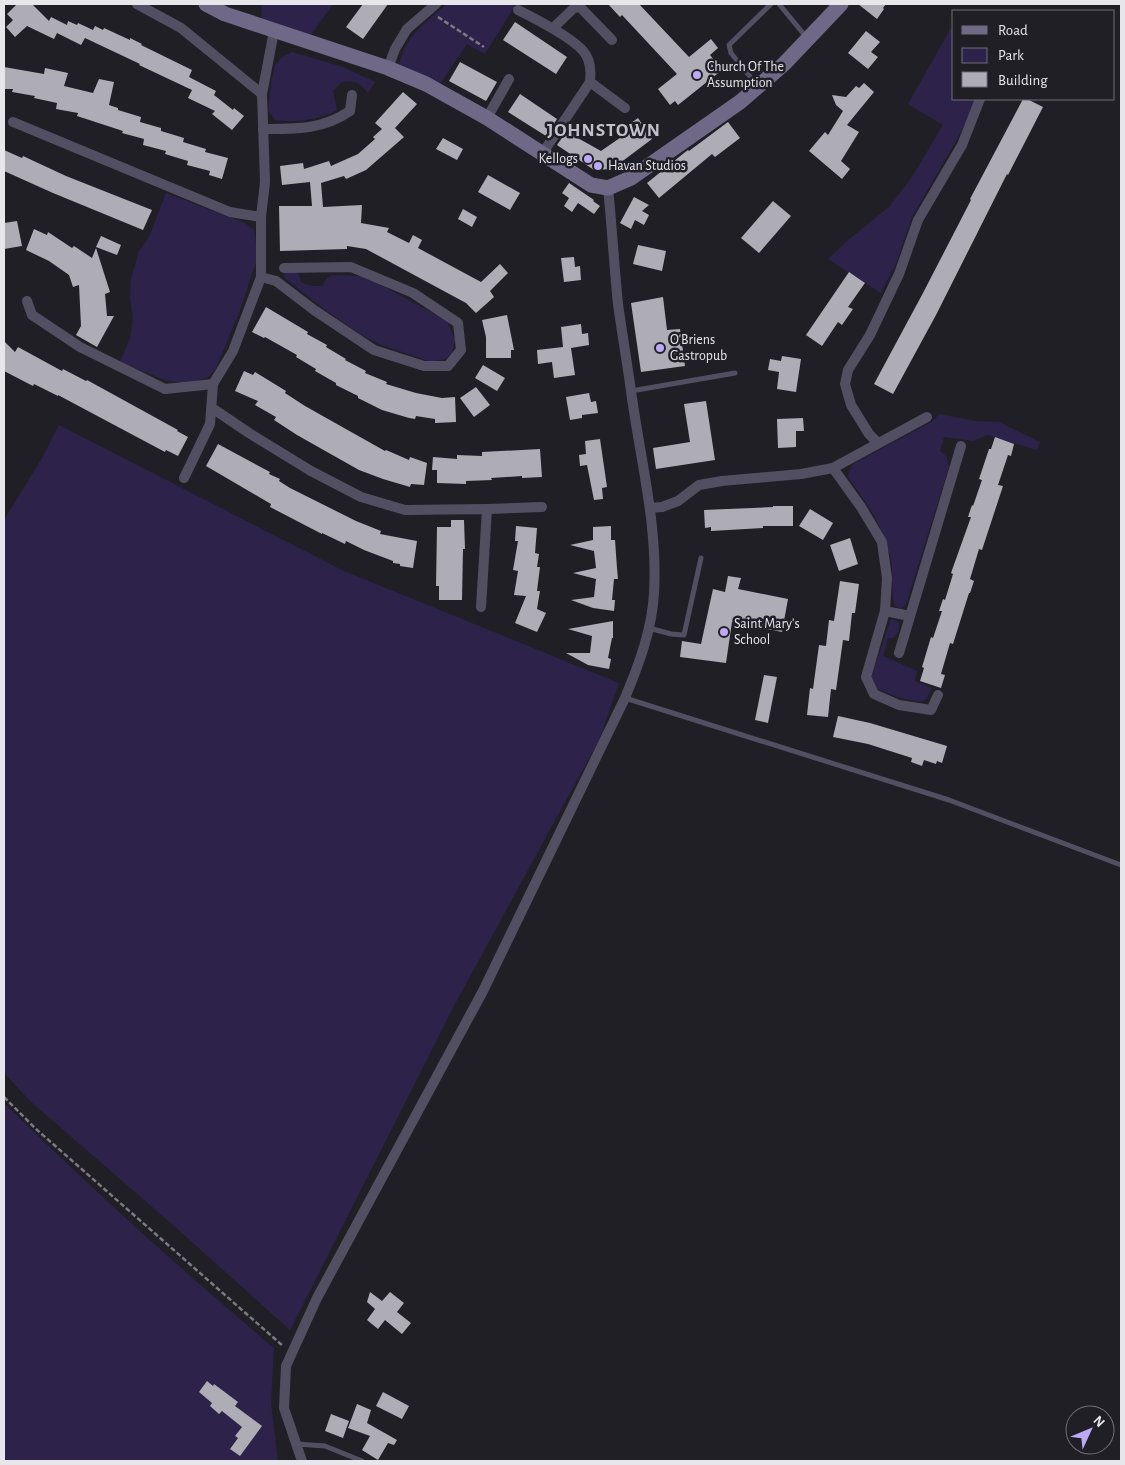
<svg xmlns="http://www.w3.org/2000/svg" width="1125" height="1465" viewBox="0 0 1125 1465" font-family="'Alegreya Sans',sans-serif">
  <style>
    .green { fill: #2d2249 }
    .building { fill: #aeacb5 }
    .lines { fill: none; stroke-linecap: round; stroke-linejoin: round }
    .path { stroke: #7c7a80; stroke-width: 2.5; stroke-dasharray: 5 2.5; stroke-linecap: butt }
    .lane { stroke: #534f62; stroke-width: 5 }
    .street { stroke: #534f62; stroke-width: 10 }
    .secondary { stroke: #6f6887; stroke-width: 15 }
    .poi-dot { fill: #bcaaf6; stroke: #211f26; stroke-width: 2 }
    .labels { text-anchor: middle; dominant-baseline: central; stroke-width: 5; stroke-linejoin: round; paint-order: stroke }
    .poi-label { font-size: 14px; fill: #e7e6eb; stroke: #211f26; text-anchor: start }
    .district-label { font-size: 19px; font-weight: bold; letter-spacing: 1px; fill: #c2c0c9; stroke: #211f26 }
  </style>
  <rect width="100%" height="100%" fill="#211f26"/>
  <g class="green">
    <path d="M261,4H333L310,36L262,20Z"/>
    <path d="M447,4H516L485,54L467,44L440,84L399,64C407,34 425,23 447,4Z"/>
    <path d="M951,28L954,30V99H975L972,110L956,141L912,217L896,263L881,293L828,259L848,240L889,207L912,177L943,125L908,104Z"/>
    <path d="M292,52L343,67L375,82L368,93C360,83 355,80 342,82L333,91L337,110C320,120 294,123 275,120L268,110L271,84L275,65L282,57Z"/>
    <path d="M166,193L245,223L254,230L256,243V262L239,313L215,370L207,378L187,383L167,381L120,362L130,338L133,317L130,298L131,279L139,251L149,237Z"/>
    <path d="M298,272L301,282L312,286H322L327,278L332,275L362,276L376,282L447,321L455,340L452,353L445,359L431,362L379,344L360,334L324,309L285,278L284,273Z"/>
    <path d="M939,414L976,421L999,422L1040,442L1037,450L987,435L973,441L944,437L940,451L947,457L949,467L906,604L901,609L895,606C890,592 894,575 891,560C883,524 868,506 848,477L850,468L855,463L933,421Z"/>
    <path d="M59,425L344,571L619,683L599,740L455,1004L290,1330L173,1225L30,1101L4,1073V520L42,458Z"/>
    <path d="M891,619L899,622C900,629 898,633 893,638H888L883,656L917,671L915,681L932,688L927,698L921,702L900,698L877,689L872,680V674Z"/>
    <path d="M4,1103C91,1188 181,1270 274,1348L271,1403L278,1461H4Z"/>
  </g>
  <g class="building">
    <path d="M17,4H32L49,21L51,17L67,25L68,21L77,25L78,23L93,30L95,26L103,30L104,28L130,40V38L142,44L141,45L192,70L189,77L216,91L214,95L233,110L234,108L244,116L232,130L212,114L215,111L188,98L192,90L139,65L140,64L85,38L81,45L57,33L54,39L27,26L15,37L6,27L13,20L7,14Z"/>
    <path d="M363,4H388L363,39L346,27Z"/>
    <path d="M608,4H639L689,57L711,39L718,48L710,55L722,70L678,105L675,101L670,105L658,89L677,74L622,15L620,17Z"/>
    <path d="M858,4H886L883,8L884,9L877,19Z"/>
    <path d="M515,22L567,57L556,74L503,40Z"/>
    <path d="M866,31L880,42L871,52L878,57L868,69L848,53Z"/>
    <path d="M460,62L497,82L486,101L449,81Z"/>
    <path d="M4,67L44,74L45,68L68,73L64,86L93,93L99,79L114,82L109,105L118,108V110L141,117L140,122L161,128V131L184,138L183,142L206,149L205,152L228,158L222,179L209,175L210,171L187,165L188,161L165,154L166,151L143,145L144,139L122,133L123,131L77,116L78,113L56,109L57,103L34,98L35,96L12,92L13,89H4Z"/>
    <path d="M864,83L874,92L847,125L859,132L841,161L850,169L842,179L809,151L825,132L828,135L843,111L836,105L832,95L846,97L856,86L859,88Z"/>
    <path d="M403,92L417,104L395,128L404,137L366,170L346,179L344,176L321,183L323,207L362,205L361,223L389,228L387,232L409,243L413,235L422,240L418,248L481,282L500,264L508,273L490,291L494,297L476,313L466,303L366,249L347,246V249L280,251L279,206H312L310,182L282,185L280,166L303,163L304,169L329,161L331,166L358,154L375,139L373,137L382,129L375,123Z"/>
    <path d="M520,94L557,119L546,136L508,112Z"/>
    <path d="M1023,99H1027L1043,107L1008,175L1007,174L936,315L893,394L874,384L923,293L971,200L970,199Z"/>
    <path d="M638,118L652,139L612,169L594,170L557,145L571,125L580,131L576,137L601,151L627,133L624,128Z"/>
    <path d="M728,122L740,138L715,157L712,154L659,198L647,183L684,153L688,150L689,151Z"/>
    <path d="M443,138L463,149L457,160L436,149Z"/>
    <path d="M4,150L22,158L23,156L66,176L152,210L143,230L53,193L4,171Z"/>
    <path d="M488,175L520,193L510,210L478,192Z"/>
    <path d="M569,183L594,200L593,201L600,206L594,214L578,203L572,212L564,206L569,198L562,193Z"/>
    <path d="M634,197L649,205L642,211L649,215L644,225L635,220L631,229L620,223Z"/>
    <path d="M773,201L791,216L759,253L741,238Z"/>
    <path d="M463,209L477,217L472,227L458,219Z"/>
    <path d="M17,221L22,246L4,249V223Z"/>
    <path d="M34,229L47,235L48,232L72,248L74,246L92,258L96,248L110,292L105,294L107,316H114L97,347L76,335L81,326L79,285L73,287L69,275L49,261L26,250Z"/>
    <path d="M101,236L121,245L117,255L96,247Z"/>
    <path d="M638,245L666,251L662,271L633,264Z"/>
    <path d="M574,257L575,267L580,266L581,280L564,282L561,258Z"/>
    <path d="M849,272L865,283L848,307L853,309L842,325L838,322L822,346L806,335Z"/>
    <path d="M663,297L667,330L680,329L685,366L641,372L631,303Z"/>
    <path d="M266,307L308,332L307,334L327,345L326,347L346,359L345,360L366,371L365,373L387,382L386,384L416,393L442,398L455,397L456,422L435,423V419L416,416L415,419L409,418L382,410L358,398V396L336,385V383L315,371L316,369L296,357L297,355L265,337L264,338L252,332Z"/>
    <path d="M507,315L514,350H511V358H486V337L482,320Z"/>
    <path d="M581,324L582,334L588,333L589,345L571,348L575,375L554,378L552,362L538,364L537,350L563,347L561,327Z"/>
    <path d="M4,341L15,352L18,347L62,371L63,369L86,381L87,380L178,430L177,431L188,437L178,456L166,450L165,452L58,395V396L34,384L33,386L4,371Z"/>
    <path d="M782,356L801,359L796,392L777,389L779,372L768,370L770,359L781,361Z"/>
    <path d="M483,365L505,378L497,391L475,378Z"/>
    <path d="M244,371L253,375L255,372L286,391L285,393L305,406L385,451L386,450L409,460L410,457L427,463L424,485L411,484L410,487L383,479L359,470L297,435L274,420L276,417L255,405L258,401L235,391Z"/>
    <path d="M476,387L490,405L474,417L460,398Z"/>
    <path d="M589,393L591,402L596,401L598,413L582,415V418L570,420L566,397Z"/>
    <path d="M706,401L715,460L656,469L653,448L690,442L684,404Z"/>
    <path d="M803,418L804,431H796V447L778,448L777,419Z"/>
    <path d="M995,437L1014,444L1011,456L1008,455L998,485L1003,486L982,550L979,549L970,579L974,581L970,593H969L953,644L950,643L941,674L945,675L941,688L920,681L924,668L922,667L931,637L933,638L942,611H939L943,599L945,600L953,574L951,573L971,517H968L972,505L973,506L982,480L979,479L989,449H991Z"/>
    <path d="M600,439L607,487L602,488L603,499L594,500L587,465L580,466L579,455L586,454L585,441Z"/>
    <path d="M218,444L270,472L269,474L280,479L279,481L290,488L356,521L381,531L380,534L417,541L413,568L400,566V564L393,563V561L364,550L346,541L345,544L322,533V534L270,507L271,504L206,466Z"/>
    <path d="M540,449L542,477L522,478V476L491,478L492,480L466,481V484L437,483V470H432L433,457L457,459V455L482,456V452Z"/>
    <path d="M773,506H793V526H763V528L711,531V527L705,528L704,510L773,507Z"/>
    <path d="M810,509L833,523L823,540L799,526Z"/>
    <path d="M451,520H464L465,549H463L462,600H439V586H436L437,527H451Z"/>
    <path d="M516,526L537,528L535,553L539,554L537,567H540L537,591H540L537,609L546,613L537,632L515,623L526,596L514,595L518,571L513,570L518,541H515Z"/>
    <path d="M611,526V540H615L617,568L618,579H614L612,600H615L614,611L593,608L571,600L594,597L596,579L573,573L596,568L594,551L570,545L593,540V527Z"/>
    <path d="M850,538L858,564L839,571L830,545Z"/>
    <path d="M728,576L741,578L738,589L788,599L782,632L732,622L726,663L680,657L682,641L701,644L713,589L725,592Z"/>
    <path d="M840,581L859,584L855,613H852L849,641L843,640L836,690L831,689L828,717L807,715L810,688L813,689L819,645L826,646L829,620L834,621Z"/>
    <path d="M613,621V638H612L608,658L611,659L609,669L588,665L566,653H590L592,636L568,629Z"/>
    <path d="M764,675L777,677L768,723L755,720Z"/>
    <path d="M838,716L870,723L947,746L942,763L937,761L936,764L924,760L922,766L911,762L912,758L868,744L833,737Z"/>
    <path d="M370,1292L382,1301L390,1292L404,1303L397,1312L411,1323L402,1334L385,1320L378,1329L367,1320L375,1309L367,1302Z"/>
    <path d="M207,1381L213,1386L214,1384L238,1402L235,1406L262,1426L240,1456L230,1449L238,1438L235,1436L242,1427L222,1411L219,1414L210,1406L212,1403L199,1392Z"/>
    <path d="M383,1392L409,1406L402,1419L376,1406Z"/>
    <path d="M357,1404L371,1410L367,1423L397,1440L394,1445L388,1443L378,1460L362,1450L370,1436L348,1428Z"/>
    <path d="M331,1414L349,1421L343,1438L325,1431Z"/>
  </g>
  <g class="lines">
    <g class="path">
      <path d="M438,17L484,47"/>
      <path d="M4,1097L36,1129L283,1346"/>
    </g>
    <g class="lane">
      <path d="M779,4L807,38"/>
      <path d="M756,84L731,53L729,45L771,4"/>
      <path d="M631,391L735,373"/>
      <path d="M649,628L671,634L684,635L701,558"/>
      <path d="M625,698L949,800L1121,865"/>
      <path d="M297,1444L325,1446L362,1461"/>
    </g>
    <g class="street">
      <path d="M137,4L181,28L262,94"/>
      <path d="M518,10C534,18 578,40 586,55C591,63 591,73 590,82L542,154"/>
      <path d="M553,28L574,8L580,7L612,40"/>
      <path d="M388,68L395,49L407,29L436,4"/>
      <path d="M590,82L625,108"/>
      <path d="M487,118L509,79"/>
      <path d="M13,122L230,212L261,217"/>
      <path d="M263,129C296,129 322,130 350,111L352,95"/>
      <path d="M261,277L276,281L314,310L374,350L424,366H448L461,350L458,323L413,293L351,267L284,268"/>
      <path d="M27,301L32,315L80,347L165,389L213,384"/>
      <path d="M212,408L249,433L311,471L361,497L405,510L487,509L481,607"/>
      <path d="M878,443L869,434L851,405L845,384L848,370L870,335L899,274L918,220L962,145L980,99"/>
      <path d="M833,468L861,507L882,542L887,578L885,611L866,677L874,694L899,705L931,710L938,695"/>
      <path d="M184,478L210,424L213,384L233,351L261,277V217L265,182L262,94L274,31"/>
      <path d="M650,508L662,507L678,501L699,485L722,481L801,474L833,468L927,417"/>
      <path d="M487,509L542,507"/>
      <path d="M885,611L910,616"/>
      <path d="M899,653L961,446"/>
      <path d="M302,1461L284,1408L286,1366L317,1298L483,991L625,698C639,664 652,630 654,593C658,525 640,458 631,391C627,362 622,333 618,304C614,266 612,226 608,188"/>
    </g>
    <path class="secondary" d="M206,4L225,14L388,68L426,84L487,118L591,185L608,188L631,178L740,102L784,64L841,4"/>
  </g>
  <g class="poi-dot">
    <circle cx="697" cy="75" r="5"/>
    <circle cx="588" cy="159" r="5"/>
    <circle cx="598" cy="166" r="5"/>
    <circle cx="660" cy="348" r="5"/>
    <circle cx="724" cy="632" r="5"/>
  </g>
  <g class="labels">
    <g class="poi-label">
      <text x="707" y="67">Church Of The<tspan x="707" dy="16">Assumption</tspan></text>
      <text x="578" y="159" text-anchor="end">Kellogs</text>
      <text x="608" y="166">Havan Studios</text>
      <text x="670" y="340">O'Briens<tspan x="670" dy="16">Gastropub</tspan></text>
      <text x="734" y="624">Saint Mary's<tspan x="734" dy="16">School</tspan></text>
    </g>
    <g class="district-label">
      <text x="604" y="130">JOHNSTOWN</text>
    </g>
  </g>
  <rect width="1125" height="1465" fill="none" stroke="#e7e6eb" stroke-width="10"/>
  <rect x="952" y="10" width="162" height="90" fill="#211f26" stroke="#706f75"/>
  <rect x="962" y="26" width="25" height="8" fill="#6f6887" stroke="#706f75"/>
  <text x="998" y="35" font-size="15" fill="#e7e6eb">Road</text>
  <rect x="962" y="48" width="25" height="15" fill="#2d2249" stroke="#706f75"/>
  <text x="998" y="60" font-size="15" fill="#e7e6eb">Park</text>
  <rect x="962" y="72" width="25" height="15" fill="#aeacb5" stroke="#706f75"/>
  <text x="998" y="85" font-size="15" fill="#e7e6eb">Building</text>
  <g transform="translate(1090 1430) rotate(46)"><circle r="24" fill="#211f26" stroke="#706f75"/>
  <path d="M0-4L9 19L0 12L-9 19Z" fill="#bcaaf6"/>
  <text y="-8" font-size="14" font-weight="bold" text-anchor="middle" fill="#e7e6eb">N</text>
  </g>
</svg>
